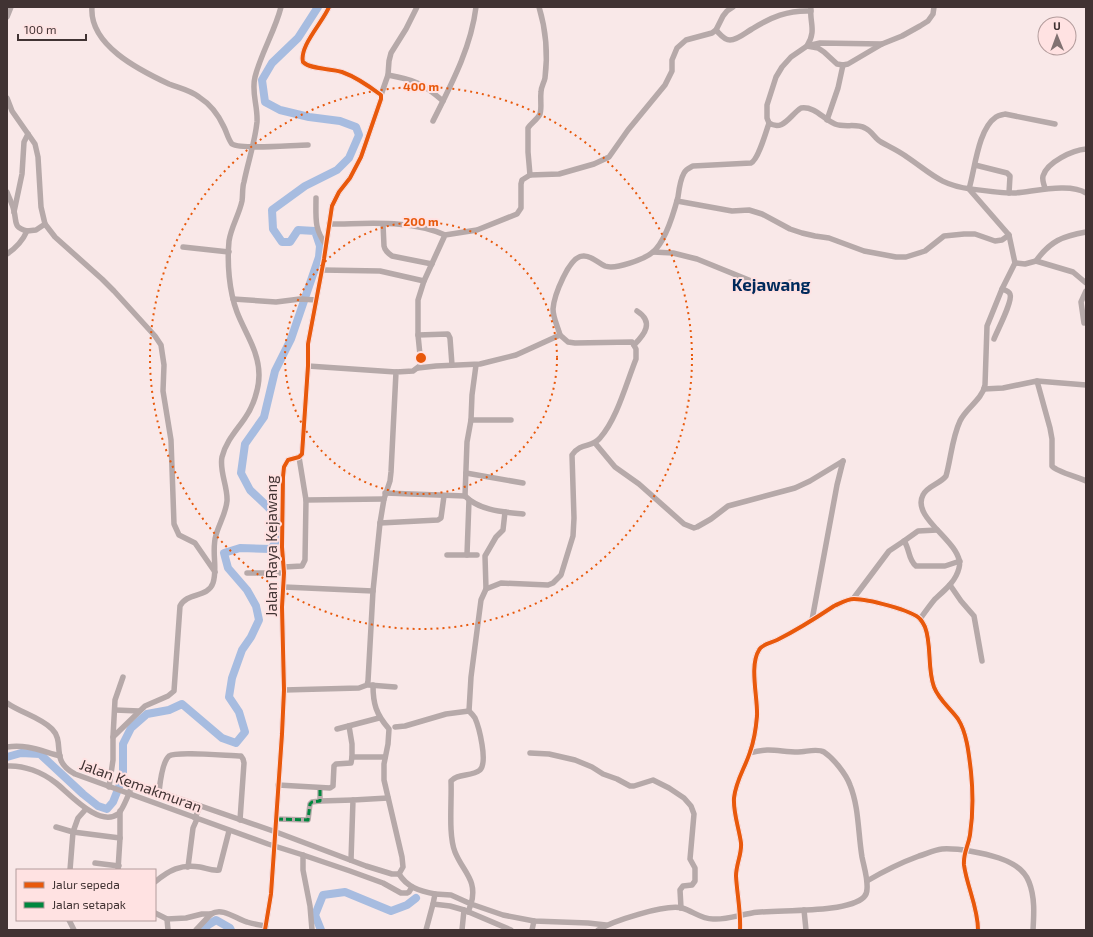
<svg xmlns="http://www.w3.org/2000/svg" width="1093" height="937" viewBox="0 0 1093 937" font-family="'Exo 2',sans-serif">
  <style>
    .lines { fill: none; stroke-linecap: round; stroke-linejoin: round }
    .river { stroke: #a7bce0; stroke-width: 8 }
    .minor { stroke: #b6a9a9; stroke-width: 5.5 }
    .quiet { stroke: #00873e; stroke-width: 3; stroke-dasharray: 6 3; stroke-linecap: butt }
    .cycleway-casing { stroke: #ffe2e2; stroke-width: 6 }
    .cycleway { stroke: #e8590c; stroke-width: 4 }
    .ring { fill: none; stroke: #e8590c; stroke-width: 2; stroke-dasharray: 2 4 }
    .labels { text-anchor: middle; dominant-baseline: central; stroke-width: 4; stroke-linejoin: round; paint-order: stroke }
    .street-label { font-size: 15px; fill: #413333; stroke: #ffe2e2 }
    .quarter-label { font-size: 17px; font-weight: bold; fill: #01295b; stroke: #ffe2e2 }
    .centre { fill: #e8590c; stroke: #ffe2e2; stroke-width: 2 }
    .ring-label { font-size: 12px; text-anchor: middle; font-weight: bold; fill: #e8590c; stroke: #ffe2e2; stroke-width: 4; stroke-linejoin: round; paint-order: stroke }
  </style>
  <rect width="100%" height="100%" fill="#f9e8e8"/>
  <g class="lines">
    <g class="river">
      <path d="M7,757L21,753L40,754L83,794L98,806L107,809L113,802L123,777V744L131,728L147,714L169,710L182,704L222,738L236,743L245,732L239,712L229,697L232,678L242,650L251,637L259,620L256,606L247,590L228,568L224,553L240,548L271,549L276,541L277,522L270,509L250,490L241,473L245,444L264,417L275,371L291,339L319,257L320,246L315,231L298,230L290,242H282L273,229L272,210L305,186L337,170L349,158L359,135L356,127L340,121L309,117L280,110L265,102L262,80L272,63L298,38L318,7"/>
      <path d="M204,930L208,925L216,920L230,928L231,930"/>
      <path d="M321,930L315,915L323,895L345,892L391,911L407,905L416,898"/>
    </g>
    <g class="minor">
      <path d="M92,7C89,45 139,70 169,84C179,88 190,90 199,97C210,104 219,116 224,127C227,133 228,139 232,144C242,150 293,145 308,145"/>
      <path d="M811,7C809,22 817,30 807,46L818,48L824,52L837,64L843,65L848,64L882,44"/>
      <path d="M7,17L11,7"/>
      <path d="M716,30C720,34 724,40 730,40C738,40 745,33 752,29C771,17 788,10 811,11"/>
      <path d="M388,75C415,80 422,83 443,101"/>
      <path d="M381,95L388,75L389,61L391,53L406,29L417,7"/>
      <path d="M7,98L12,111L35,144L38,157L41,207L45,224L36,230L27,231C23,240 16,248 7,254"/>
      <path d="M827,120L838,88L843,65"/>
      <path d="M433,121C451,85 471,48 476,7"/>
      <path d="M769,123L767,118V105L776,77L782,67L791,57L807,46L820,43L882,44L902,36L920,26L928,21L933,14L934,7"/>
      <path d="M975,165L1007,173L1010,176L1009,193"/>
      <path d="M530,175L528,152V128C531,123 537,120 540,114C542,107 540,100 541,92C541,87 544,83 545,78C548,54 546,30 539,7"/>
      <path d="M1045,188C1044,185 1042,180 1043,176C1047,162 1073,150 1086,149"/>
      <path d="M7,192C9,198 13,205 14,211C17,223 13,227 27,231"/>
      <path d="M316,198C316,218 314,229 326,245"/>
      <path d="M677,201L732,211L749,210L762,214L790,229L802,233L815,236L829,238L864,251L896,257H906L925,251L944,236L964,234H975L995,241L1002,240L1009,235"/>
      <path d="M14,212L22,174L24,142L28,134"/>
      <path d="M45,224L55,237L102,279L114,291L155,336L161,345L164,365L163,391L171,440L174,524L179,535L195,543L215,572"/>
      <path d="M329,224C367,224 410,219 445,235"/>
      <path d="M383,224L384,246C385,251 388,253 392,256L432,264"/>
      <path d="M183,247L229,252"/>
      <path d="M653,252L673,253L697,259L766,287H775L790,282"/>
      <path d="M1036,261L1073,272L1086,283"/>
      <path d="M1015,263L1025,264L1036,261C1050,241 1063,236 1086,232"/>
      <path d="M322,270L380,271L424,281"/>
      <path d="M233,299L276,302L300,299L316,300"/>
      <path d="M1084,323L1081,302L1086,291"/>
      <path d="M418,335L448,334L450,338L452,365"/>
      <path d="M560,335C558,327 553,318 553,309C554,296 569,256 583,256C591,255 598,263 605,266C615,270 645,259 653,252C666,241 674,212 678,197C679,189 680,180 684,173C686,169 689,168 693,166L751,163C758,160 766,132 769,123C783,132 790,115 801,108C815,106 823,119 835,124C845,128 856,123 865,128C872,131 875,139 881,142C890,147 899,151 907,157C932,174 940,185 971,189C986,191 1000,193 1014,193C1032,192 1070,182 1086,193"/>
      <path d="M994,339C997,331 1013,301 1010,294C1009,291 1005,290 1002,289"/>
      <path d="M634,345C645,334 654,322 637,311"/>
      <path d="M476,365L472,395L471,420H511"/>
      <path d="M308,366L396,372"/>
      <path d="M418,368L436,366L480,364L516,355L560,335L568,342L575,343L632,342L636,349V359C626,384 617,419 600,438C592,448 581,442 572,455L574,518L573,536L561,575L553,583L548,585L501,583L486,589"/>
      <path d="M1037,381L1086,385"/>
      <path d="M984,389L1003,388L1037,381L1050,428L1052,439V466C1057,472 1078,477 1086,481"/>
      <path d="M595,443L615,467L639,484L684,524L694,528L697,527L711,519L728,506L795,488L810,481L843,461"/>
      <path d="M466,473L523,483"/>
      <path d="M385,493L465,496C480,511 504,512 523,514"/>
      <path d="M465,496L467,442L471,420"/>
      <path d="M306,500L384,499"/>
      <path d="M469,500L467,555H477"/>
      <path d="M380,523L438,520L441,518L444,496"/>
      <path d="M904,541L918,531L937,530"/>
      <path d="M447,555H467"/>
      <path d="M284,567L302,566L305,560L306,500L299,457"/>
      <path d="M247,573H284"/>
      <path d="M950,585L961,601L974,616L982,661"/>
      <path d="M284,587L373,591"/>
      <path d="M853,599L889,551L904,541C910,549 908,560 916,566H945L960,561"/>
      <path d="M920,619C925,612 930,605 935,599C945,590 956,581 959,568C966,544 910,519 923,495C927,486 940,484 946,476C951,458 952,438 960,421C966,408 982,400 985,385L987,326L1002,289L1015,263L1009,235L969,189C975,169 978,129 996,117C999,115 1002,115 1005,114L1055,124"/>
      <path d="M812,620L837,485L843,461"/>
      <path d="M369,685L395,687"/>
      <path d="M373,685C373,704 376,714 389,729L388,744L384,764V780L402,857L403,867L399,874"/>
      <path d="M284,690L359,688L367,685L368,681L373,591L380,523L384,499L390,481L391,472L396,372L413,371L421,365L418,335V300L424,281L445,235L477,230L517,214L521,208V184L522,180L530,175L559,174L594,164L609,157L628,130L665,85L672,71V60L677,48L686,40L712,33L716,30L723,16L727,11L733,7"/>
      <path d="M7,703C21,713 40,717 52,729C66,743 49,760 75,774L268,844L303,855L350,871L383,883L401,893H407L409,892L412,887"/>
      <path d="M115,710L139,711"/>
      <path d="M469,711L471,677L481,600L486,589L485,556L496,537L503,530L505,512"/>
      <path d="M349,726L352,744V757"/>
      <path d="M395,727L405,726L446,714L469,711C471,713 473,715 475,718C479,727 488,762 480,770C472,777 457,773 451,781C452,801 448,834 455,852C463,872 478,880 471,904L503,915L534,921L588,923L606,925"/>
      <path d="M337,729L379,718"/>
      <path d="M113,737L115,700L123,677"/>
      <path d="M7,747C27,744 41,751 60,756"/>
      <path d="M530,753L549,754L575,760L592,767L603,774L617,779L630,786H634L653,780L669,788L684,798L691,806L694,814L690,859L695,868V881L692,885L683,886L680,890L681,908"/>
      <path d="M7,766C24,765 42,772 56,783C69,793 99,828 118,814C123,810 129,793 132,786L134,785H140L276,832L366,866L392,874H399C407,887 419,891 435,894L433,904L450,906L464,910L511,930"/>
      <path d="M278,785L330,788L333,786L334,766L336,764L351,763L352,757H385"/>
      <path d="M109,787L113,760V737L145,706L168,696L174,691L180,606C187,592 208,598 213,583C218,568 211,551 216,535C219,524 226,513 227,501C228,487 219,471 222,457C226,441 237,430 245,418C253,407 259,389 259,375C259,351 245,333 237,312C229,291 227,263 229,241C231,227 239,215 242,201C243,195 242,188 244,182C248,162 255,142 257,122C258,106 251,92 255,77C261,53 275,31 281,7"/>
      <path d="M159,792C160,783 162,762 169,756C176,751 230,756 241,756L243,759L244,763L240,820"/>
      <path d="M320,801L353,800"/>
      <path d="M86,809L78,818L73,832L120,838L118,870"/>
      <path d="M195,818L200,806"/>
      <path d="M277,819L308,820L310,804L312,802L320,801V788"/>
      <path d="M56,827L73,832L70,870"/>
      <path d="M120,838V811"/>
      <path d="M303,855V870L310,906L312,930"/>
      <path d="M351,860L353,800L388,798"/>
      <path d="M95,863L119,866"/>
      <path d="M188,867L193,828L197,819"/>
      <path d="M867,881C884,871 900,863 919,856C926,854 934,850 942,849C958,848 984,853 999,858C1011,862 1024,869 1029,882C1035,897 1034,914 1033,930"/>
      <path d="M155,882C169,870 181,864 200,867C206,868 212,871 219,870L229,831"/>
      <path d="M435,894L451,895L471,904L468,912"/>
      <path d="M804,910L806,930"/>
      <path d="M155,913L167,919L186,918L202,914H211C223,907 236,919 247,922C253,924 260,925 266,926"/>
      <path d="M167,919L168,930"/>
      <path d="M69,920L74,930"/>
      <path d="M196,930L211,914"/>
      <path d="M265,930L271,894L282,734L284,690L282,607L284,573L282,547L283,477L284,467L288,460L299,457L302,454L308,366V344L324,259L332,206L339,192L350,178L361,157L381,99V95C369,86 356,77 342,72C331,68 311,70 303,62C299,46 323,22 329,7"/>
      <path d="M426,930L433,904"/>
      <path d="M462,930L464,910"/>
      <path d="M532,930L534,921"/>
      <path d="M598,930C613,921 665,904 682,908C693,911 701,919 713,919C726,920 739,915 752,913C776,909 847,914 864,897C866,895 867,893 867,889C868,879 864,867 862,857C858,833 859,807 850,785C846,774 834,759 824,752C817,748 806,752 798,752C780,752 769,747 750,753"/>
      <path d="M740,930C741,912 737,894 736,876C736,864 742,854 741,843C739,828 733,813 734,798C736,780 745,768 750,752C754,741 756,728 757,716C758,698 749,666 759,650C762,644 771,643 777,640C797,630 816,618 834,606C841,603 847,599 854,599C867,599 912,610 920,619C922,621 924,625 925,627C932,645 927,668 934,687C939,700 950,708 958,719C967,733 969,755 971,772C973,792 973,815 970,835C968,847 963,853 964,865C967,887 978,907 978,930"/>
    </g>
    <path class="quiet" d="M277,819L308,820L310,804L312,802L320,801V788"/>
    <g class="cycleway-casing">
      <g id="cycleway">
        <path d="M265,930L271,894L282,734L284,690L282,607L284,573L282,547L283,477L284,467L288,460L299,457L302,454L308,366V344L324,259L332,206L339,192L350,178L361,157L381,99V95C369,86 356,77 342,72C331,68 311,70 303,62C299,46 323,22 329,7"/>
        <path d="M740,930C741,912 737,894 736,876C736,864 742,854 741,843C739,828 733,813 734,798C736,780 745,768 750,752C754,741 756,728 757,716C758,698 749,666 759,650C762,644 771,643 777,640C797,630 816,618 834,606C841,603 847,599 854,599C867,599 912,610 920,619C922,621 924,625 925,627C932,645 927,668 934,687C939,700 950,708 958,719C967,733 969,755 971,772C973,792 973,815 970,835C968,847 963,853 964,865C967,887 978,907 978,930"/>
      </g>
    </g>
    <use href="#cycleway" class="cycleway"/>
  </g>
  <g class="ring">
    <circle cx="421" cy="358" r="136"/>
    <circle cx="421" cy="358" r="271"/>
  </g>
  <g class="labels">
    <g class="street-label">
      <text transform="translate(271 546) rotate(-90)">Jalan Raya Kejawang</text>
      <text transform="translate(141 785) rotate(20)">Jalan Kemakmuran</text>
    </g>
    <g class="quarter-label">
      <text x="771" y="284">Kejawang</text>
    </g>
  </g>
  <circle cx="421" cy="358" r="6" class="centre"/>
  <g class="ring-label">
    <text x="421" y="91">400 m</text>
    <text x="421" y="226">200 m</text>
  </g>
  <rect width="1093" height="937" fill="none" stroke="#413333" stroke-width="16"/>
  <rect x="16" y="869" width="140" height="52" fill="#ffe2e2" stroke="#b39c9c"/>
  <rect x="24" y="882" width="20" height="6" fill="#e8590c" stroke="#b39c9c"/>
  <text x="52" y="889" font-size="12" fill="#413333">Jalur sepeda</text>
  <rect x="24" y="902" width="20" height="6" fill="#00873e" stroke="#b39c9c"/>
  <text x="52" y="909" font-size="12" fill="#413333">Jalan setapak</text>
  <g transform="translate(1057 36) rotate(359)"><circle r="19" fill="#ffe2e2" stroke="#b39c9c"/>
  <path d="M0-3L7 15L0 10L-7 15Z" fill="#817272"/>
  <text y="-6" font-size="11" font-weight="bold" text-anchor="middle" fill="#413333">U</text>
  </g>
  <path d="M18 34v6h68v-6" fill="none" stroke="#413333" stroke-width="2"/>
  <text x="24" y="34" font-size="12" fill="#413333" stroke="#ffe2e2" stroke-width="3" paint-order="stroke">100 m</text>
</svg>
